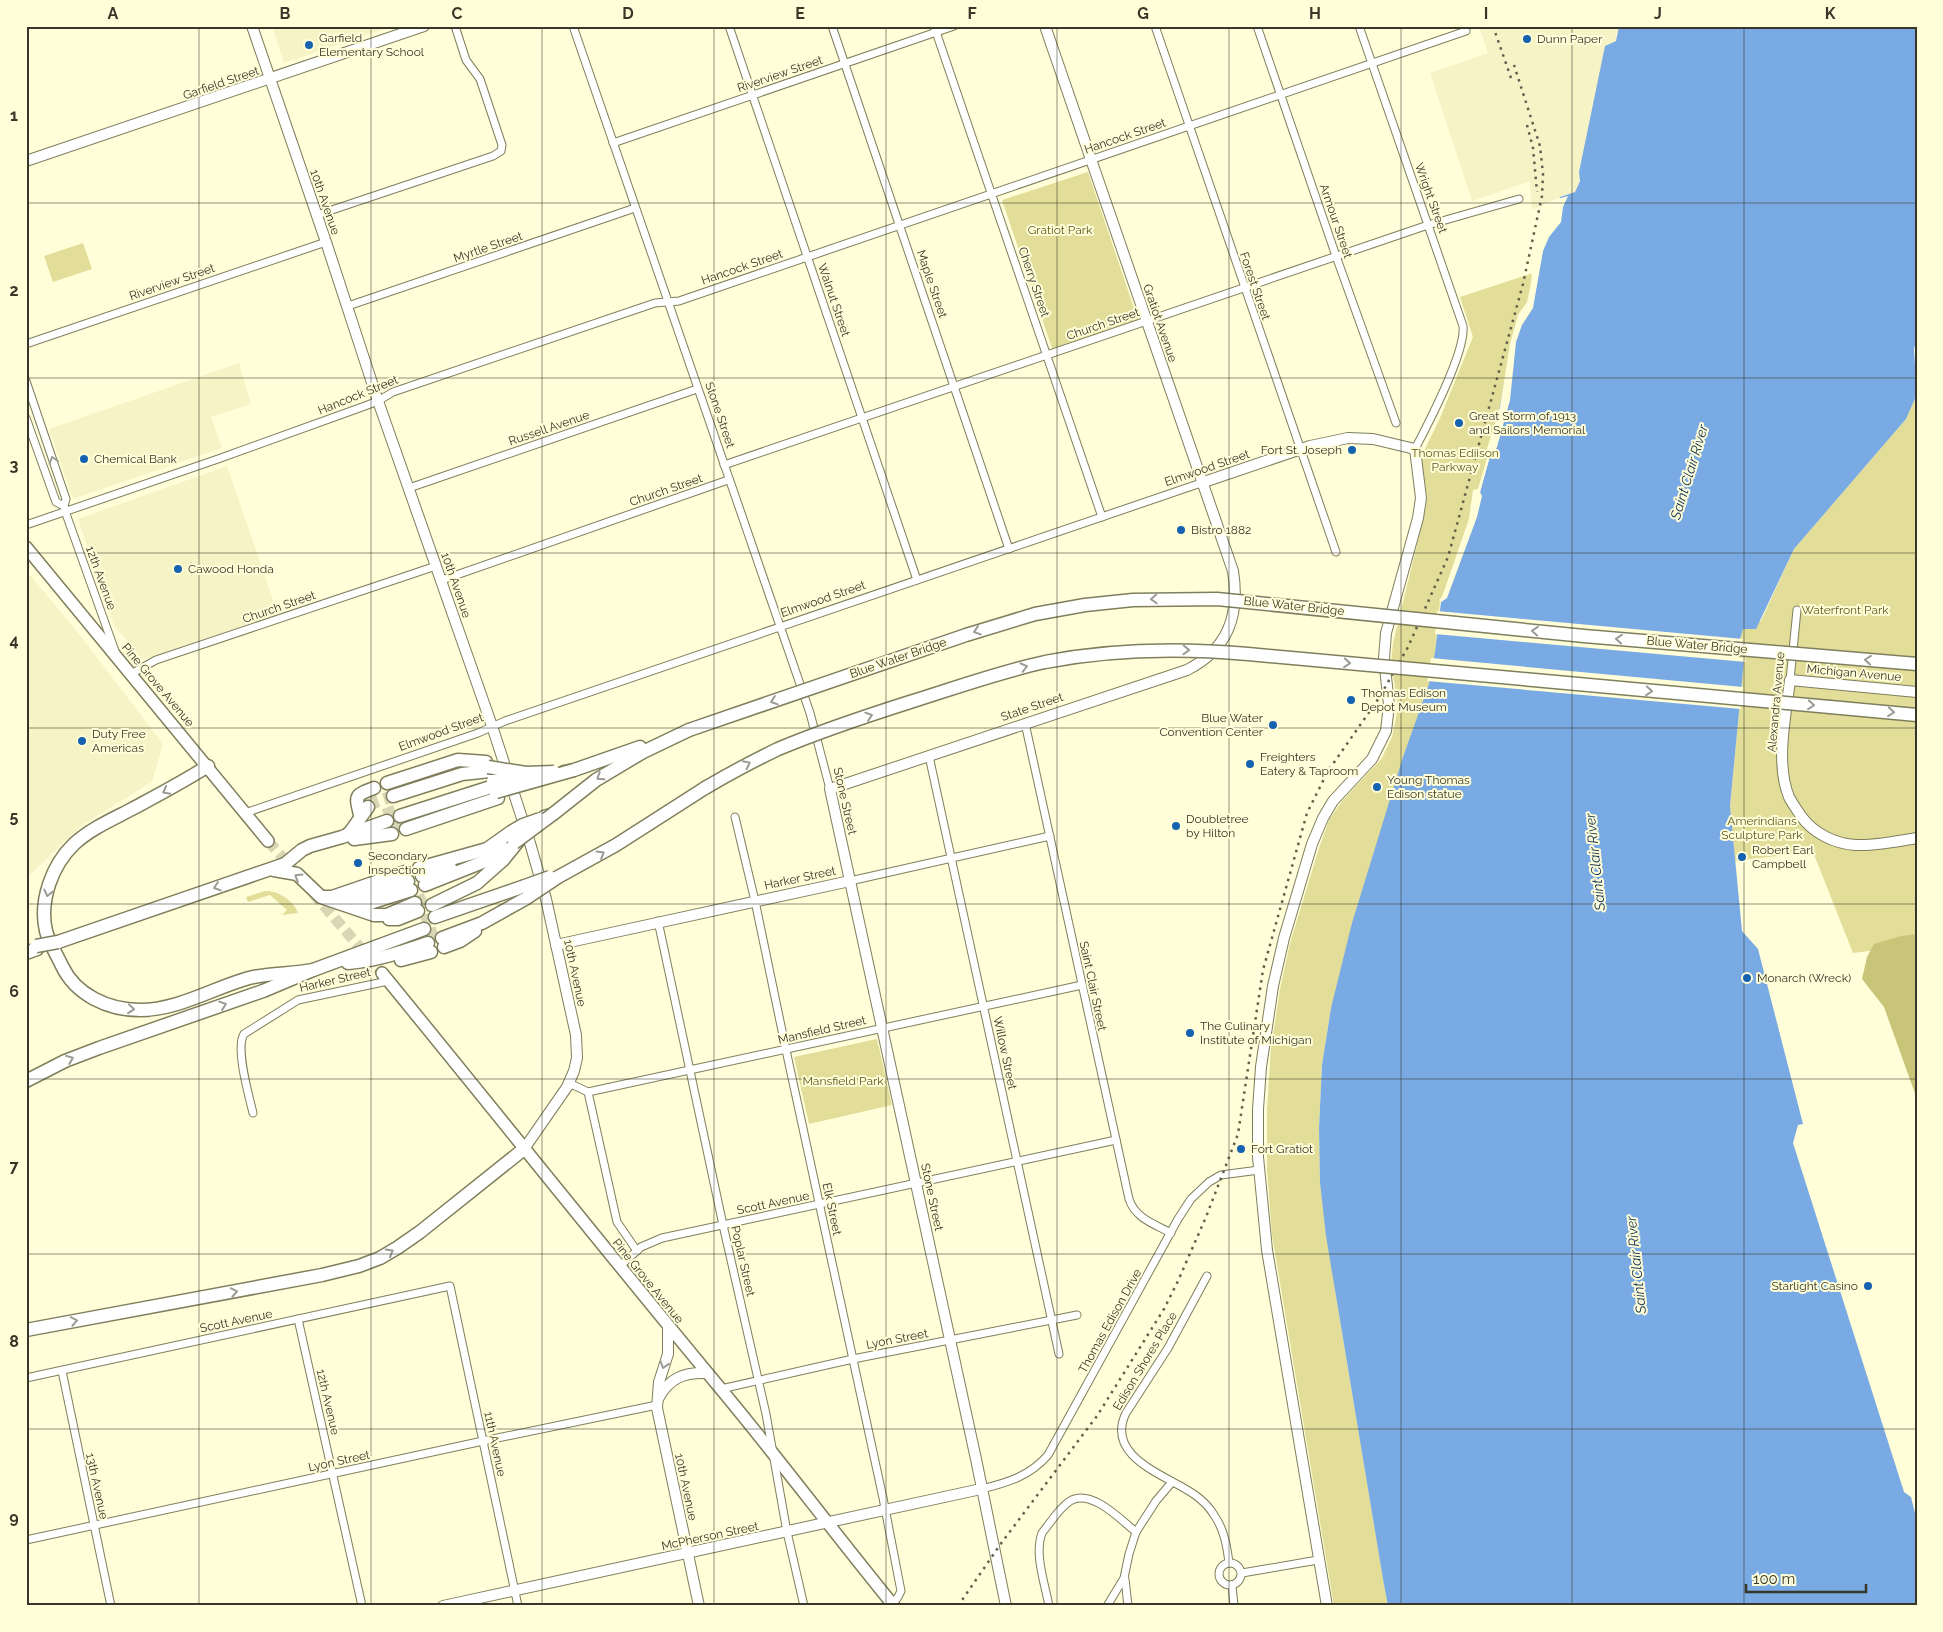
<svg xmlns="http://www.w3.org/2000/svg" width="1943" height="1632" viewBox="0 0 1943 1632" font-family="Raleway,sans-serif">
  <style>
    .built { fill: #f6f4c7 }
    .green { fill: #e2de99 }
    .forest { fill: #c9c578 }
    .water { fill: #7aaae4 }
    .pier { fill: #fffed8 }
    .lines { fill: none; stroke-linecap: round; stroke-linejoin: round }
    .primary-tunnel { stroke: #d7d6b5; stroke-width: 11; stroke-dasharray: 11 5.5; stroke-linecap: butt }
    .highway-tunnel { stroke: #d7d6b5; stroke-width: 12; stroke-dasharray: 12 6; stroke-linecap: butt }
    .street-casing { stroke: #7f7e5d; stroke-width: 9 }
    .secondary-casing { stroke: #7f7e5d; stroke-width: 12 }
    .primary-casing { stroke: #7f7e5d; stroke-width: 14 }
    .highway-casing { stroke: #7f7e5d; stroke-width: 15 }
    .street { stroke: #fff; stroke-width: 7 }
    .secondary { stroke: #fff; stroke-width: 10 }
    .primary { stroke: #fff; stroke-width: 11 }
    .highway { stroke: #fff; stroke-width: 12 }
    .rail { stroke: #605f4c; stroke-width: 2.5; stroke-dasharray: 2.5 5; stroke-linecap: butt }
    .highway-bridge-casing { stroke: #7f7e5d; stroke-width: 15; stroke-linecap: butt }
    .highway-bridge { stroke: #fff; stroke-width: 12 }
    .oneway { stroke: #9b9a94 }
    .grid { fill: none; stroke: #373628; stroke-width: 1; stroke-opacity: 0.55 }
    .poi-dot { fill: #1462b0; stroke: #fffed8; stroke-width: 2 }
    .labels { text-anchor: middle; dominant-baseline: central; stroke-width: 4; stroke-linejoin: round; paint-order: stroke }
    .poi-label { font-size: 12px; fill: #373628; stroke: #fffed8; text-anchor: start }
    .street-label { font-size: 12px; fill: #373628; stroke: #fffed8 }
    .park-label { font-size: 12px; fill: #5c5920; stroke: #fffed8 }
    .water-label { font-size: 14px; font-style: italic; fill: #103156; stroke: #fffed8 }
    .neatline { fill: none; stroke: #373628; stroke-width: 2 }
    .grid-label { font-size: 16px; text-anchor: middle; font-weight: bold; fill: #373628 }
  </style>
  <rect width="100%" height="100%" fill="#fffed8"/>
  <g class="built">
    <path d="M272,26H394L284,63Z"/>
    <path d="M1479,26H1619L1579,172L1580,181L1575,192L1560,197L1532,210L1530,181L1472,201L1430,73L1488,53Z"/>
    <path d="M239,363L251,404L211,417L222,448L73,499L49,429Z"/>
    <path d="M227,466L278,614L143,660L114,626L78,519Z"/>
    <path d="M26,570L79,634L163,744L152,782L82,825L26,879Z"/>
  </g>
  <g class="green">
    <path d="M1088,172L1139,323L1053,351L1002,200Z"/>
    <path d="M83,243L92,269L53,282L44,256Z"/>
    <path d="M1536,272L1502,408L1488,455L1472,520L1440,602L1435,652L1429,684L1331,1008L1322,1065L1319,1128L1320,1183L1338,1309L1388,1606H1334L1272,1235L1267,1170V1108L1271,1048L1280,989L1290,943L1319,848L1329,820L1342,801L1382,758L1392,737L1398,708L1391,662L1393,643L1425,512L1427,496L1422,465L1423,453L1440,418L1473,337L1460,297Z"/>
    <path d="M1917,394V945L1853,953L1813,852L1735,861L1730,806L1744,660H1734L1743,628L1761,621L1794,549L1906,419Z"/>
    <path d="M265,891C278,890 294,901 298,913L282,915L287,910L270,895L248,902L246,897Z"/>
    <path d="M877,1039L892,1105L809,1124L794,1057Z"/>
  </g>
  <path class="forest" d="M1917,934V1099L1884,1007L1862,979L1867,957L1874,944L1901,936Z"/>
  <path class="water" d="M1619,26H1917V339L1914,349L1917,394L1906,419L1794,549L1756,629H1743L1734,659L1744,660L1730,806L1742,931L1758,949L1803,1124L1798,1125L1793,1143L1904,1492L1911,1497L1917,1521V1606H1388L1383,1579L1326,1236L1320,1183L1319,1128L1322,1065L1331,1008L1352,923L1403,757L1429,684L1435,652L1441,602L1444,598L1480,492L1490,456L1512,344L1529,303L1536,272L1560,197L1575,192L1580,181L1579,172L1605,46L1616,41Z"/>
  <g class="pier">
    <path d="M1568,196L1563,207L1561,222L1549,237L1543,251L1533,308L1522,325L1516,342L1510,400L1497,447L1493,456H1490L1480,492L1482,496L1477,517L1447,598L1441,602L1439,600L1442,597L1469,519L1473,490L1478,489L1487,458L1485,455L1500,407L1510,344L1518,315L1527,302L1531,283L1534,253L1538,248L1539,238L1545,230L1548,206L1554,200Z"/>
    <path d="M1437,611L1743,639L1737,657L1745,658L1746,662L1435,634Z"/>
    <path d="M1431,658L1743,687L1741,709L1427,681Z"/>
  </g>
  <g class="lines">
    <g class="primary-tunnel">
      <path d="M268,841L293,869"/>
      <path d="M313,893L382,973"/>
    </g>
    <g class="highway-tunnel">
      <path d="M368,807L373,803L393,796"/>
      <path d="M384,815L399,809"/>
      <path d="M390,828L404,823"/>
      <path d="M415,903L429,897"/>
      <path d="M422,922L435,917"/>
      <path d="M426,936L440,931"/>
    </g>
    <g class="street-casing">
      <g id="street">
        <path d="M573,26L810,713L830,789"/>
        <path d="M729,26L917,580"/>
        <path d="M832,26L1009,549"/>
        <path d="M934,26L1102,517"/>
        <path d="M1155,26L1336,552"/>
        <path d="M1257,26L1336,256L1396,423"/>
        <path d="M1359,26L1463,326C1466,352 1428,424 1415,449"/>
        <path d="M613,143L954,26"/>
        <path d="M317,215L493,156L501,151L502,145L480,79L466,60L455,26"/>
        <path d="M348,306L635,208"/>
        <path d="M26,344L326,242"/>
        <path d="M26,381L66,499L64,506L65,511L115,651"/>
        <path d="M26,418L56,502L64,506"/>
        <path d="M724,465L1428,225L1519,199"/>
        <path d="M409,488L697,389"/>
        <path d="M26,525L218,459L365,406L378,401L393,392L655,303L679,301L1466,31L1464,26"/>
        <path d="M442,580L728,480"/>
        <path d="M131,674L156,660L436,566"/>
        <path d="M1790,680L1797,610"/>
        <path d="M1025,723L1129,1199C1135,1218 1154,1224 1171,1233"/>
        <path d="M929,756L1059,1354"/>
        <path d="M245,813L478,733L505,721L1201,483"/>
        <path d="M735,817L755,901L786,1050L883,1498L901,1591L898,1597L893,1604"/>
        <path d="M850,881L1050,836"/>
        <path d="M658,921L723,1225L766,1414L787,1532L804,1606"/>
        <path d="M569,1083L588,1092L1082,985"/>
        <path d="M588,1092L617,1222L637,1251"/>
        <path d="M253,1113C249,1096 235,1048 244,1034L298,1000L388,981"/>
        <path d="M619,1267L641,1247L662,1238L1116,1140"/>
        <path d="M1207,1276L1168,1348L1126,1413C1104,1458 1169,1476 1195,1495C1202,1500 1210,1508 1214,1515C1224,1529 1227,1546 1229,1563"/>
        <path d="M298,1319L362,1606"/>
        <path d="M62,1371L111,1606"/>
        <path d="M26,1378L450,1286L518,1606"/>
        <path d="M721,1389L853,1359L1077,1315"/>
        <path d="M981,1489C1007,1483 1030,1476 1048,1455L1178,1219L1191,1199L1209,1182L1221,1175L1259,1170"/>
        <path d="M26,1540L483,1441L657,1405"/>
        <circle cx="1230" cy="1574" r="11"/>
        <path d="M1242,1573L1318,1560"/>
        <path d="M1125,1579L1128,1606"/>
        <path d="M1232,1585L1234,1606"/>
        <path d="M1049,1606C1045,1584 1034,1554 1042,1533C1051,1522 1059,1508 1070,1501C1091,1488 1121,1520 1136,1532"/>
        <path d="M1107,1606L1124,1578L1129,1554L1136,1532L1156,1501L1172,1482"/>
      </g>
    </g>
    <g class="secondary-casing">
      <g id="secondary">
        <path d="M252,26L326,242L378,401L492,726L530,843L546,899L576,1035L577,1058L574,1071L567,1087L524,1149"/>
        <path d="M26,161L424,26"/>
        <path d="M1201,483L1310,446L1348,438L1373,439L1415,449L1421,498L1418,518L1386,633L1384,658L1389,705L1386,731L1372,759L1333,801L1323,818L1312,844L1284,938L1273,986L1261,1067L1258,1109V1157L1267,1250L1327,1606"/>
        <path d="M1917,692L1790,680C1786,715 1775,763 1789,797C1792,803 1797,810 1801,816C1813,833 1835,844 1856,845C1873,846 1900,841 1917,838"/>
        <path d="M556,945L850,881"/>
        <path d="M668,1327V1354L659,1382L657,1408L699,1606"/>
        <path d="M658,1399C669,1378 684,1372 707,1373"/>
        <path d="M443,1606L981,1489"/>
        <path d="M1006,1606L976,1459L830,789L1187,670C1228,649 1240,616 1233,571L1045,26"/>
      </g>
    </g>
    <g class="primary-casing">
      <g id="primary">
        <path d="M26,547L268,841"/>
        <path d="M382,973C495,1111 606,1251 720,1388C780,1460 835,1534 894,1606"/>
      </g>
    </g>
    <g class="highway-casing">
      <g id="highway">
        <path d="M1830,707L1917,715"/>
        <path d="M208,766C183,782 158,795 132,809C113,819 90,829 74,844C52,865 39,901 46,931C49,943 57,955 62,966C76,995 108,1010 140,1010C178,1010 213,988 249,978C269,973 292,974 313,970"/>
        <path d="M564,772L574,770L640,747"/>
        <path d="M387,783L458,760L486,762"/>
        <path d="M393,796L462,774L490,771"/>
        <path d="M360,815C356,796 353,796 374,788"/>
        <path d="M400,816L494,786"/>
        <path d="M544,817L553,814L596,780L643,752L689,730"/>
        <path d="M406,829L498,798"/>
        <path d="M347,835L351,831L368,807"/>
        <path d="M354,839L392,834"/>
        <path d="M419,868L487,849L511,832"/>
        <path d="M274,870L297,874L321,897L374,915H387L415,903"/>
        <path d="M422,876L450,867"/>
        <path d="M558,877L616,845L705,788"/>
        <path d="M425,885L483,862L506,849"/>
        <path d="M324,897H332L405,872"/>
        <path d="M356,898L408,881"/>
        <path d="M346,902H373L411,890"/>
        <path d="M432,905L477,883L503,860L520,839"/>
        <path d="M435,917L522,887"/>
        <path d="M389,919H398L418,911"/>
        <path d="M442,938L482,923L525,899"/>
        <path d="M58,942L285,864L302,850L310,846L342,837L387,821"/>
        <path d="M444,947L460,941L475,931"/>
        <path d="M26,953L37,949"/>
        <path d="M401,960L431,952"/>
        <path d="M348,963C375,961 402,952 428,943"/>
        <path d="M26,1081L65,1061L99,1048L263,991L313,970L424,929"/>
        <path d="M26,1330L322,1275L359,1266L380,1258L397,1248L420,1232L524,1149"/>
      </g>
    </g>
    <use href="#street" class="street"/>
    <use href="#secondary" class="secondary"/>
    <use href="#primary" class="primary"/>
    <use href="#highway" class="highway"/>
    <g class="rail">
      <path d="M1493,26L1511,78"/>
      <path d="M1527,125L1533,148L1537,192"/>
      <path d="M958,1606L1002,1542L1097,1416L1164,1309L1178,1281L1206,1217L1238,1134L1263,970L1307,813L1328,771L1379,698L1408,647L1448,557L1523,284L1542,196L1543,174L1540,146L1514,65"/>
    </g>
    <g class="highway-bridge-casing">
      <g id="highway-bridge">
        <path d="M689,730L966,635L1035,614L1085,605L1133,600L1217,599L1584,636L1917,664"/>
        <path d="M488,767L526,773L554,772"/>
        <path d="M493,781L524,776"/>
        <path d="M705,788C729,774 753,761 778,749C821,731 866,716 910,702C955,688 999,672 1045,662C1112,649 1180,648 1248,654L1830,707"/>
        <path d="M496,792L574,770"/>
        <path d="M511,832L523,825L540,819"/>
        <path d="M514,843L553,814"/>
        <path d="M522,887L550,877"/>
        <path d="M525,899L558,877"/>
        <path d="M36,946L58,942"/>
      </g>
    </g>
    <use href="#highway-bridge" class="highway-bridge"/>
  </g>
  <defs><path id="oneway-chevron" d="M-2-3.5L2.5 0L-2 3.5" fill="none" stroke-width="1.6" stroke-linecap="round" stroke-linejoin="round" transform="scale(1.25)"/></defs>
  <g class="oneway">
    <use href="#oneway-chevron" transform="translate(53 460) rotate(-108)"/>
    <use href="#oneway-chevron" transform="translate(1154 599) rotate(177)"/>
    <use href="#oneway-chevron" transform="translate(977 631) rotate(162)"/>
    <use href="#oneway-chevron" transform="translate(1535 631) rotate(-175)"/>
    <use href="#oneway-chevron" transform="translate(1619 639) rotate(-175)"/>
    <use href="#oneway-chevron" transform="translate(1186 650) rotate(2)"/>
    <use href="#oneway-chevron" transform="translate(1868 660) rotate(-175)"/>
    <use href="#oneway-chevron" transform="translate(1347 663) rotate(5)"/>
    <use href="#oneway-chevron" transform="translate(1024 667) rotate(-14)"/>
    <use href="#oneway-chevron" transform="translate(1649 691) rotate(5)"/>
    <use href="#oneway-chevron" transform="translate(774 701) rotate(161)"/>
    <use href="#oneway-chevron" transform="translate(1811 705) rotate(5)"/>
    <use href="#oneway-chevron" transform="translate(1891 712) rotate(5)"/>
    <use href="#oneway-chevron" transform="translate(869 716) rotate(-19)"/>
    <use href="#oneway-chevron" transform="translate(747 764) rotate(-26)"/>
    <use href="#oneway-chevron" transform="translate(600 777) rotate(147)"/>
    <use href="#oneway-chevron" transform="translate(166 791) rotate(152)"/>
    <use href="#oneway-chevron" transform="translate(601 854) rotate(-31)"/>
    <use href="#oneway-chevron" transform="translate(298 877) rotate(-148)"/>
    <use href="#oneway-chevron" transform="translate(217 887) rotate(161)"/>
    <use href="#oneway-chevron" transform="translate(48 893) rotate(103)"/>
    <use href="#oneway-chevron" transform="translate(223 1005) rotate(-19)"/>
    <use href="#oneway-chevron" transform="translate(131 1009) rotate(6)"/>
    <use href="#oneway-chevron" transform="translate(70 1059) rotate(-22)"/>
    <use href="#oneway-chevron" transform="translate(390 1252) rotate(-30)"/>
    <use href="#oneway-chevron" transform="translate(234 1292) rotate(-11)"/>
    <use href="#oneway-chevron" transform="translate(74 1321) rotate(-11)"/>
    <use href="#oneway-chevron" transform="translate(664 1365) rotate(107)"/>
  </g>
  <path class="grid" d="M199,26V1606M371,26V1606M542,26V1606M714,26V1606M886,26V1606M1057,26V1606M1229,26V1606M1401,26V1606M1572,26V1606M1744,26V1606M26,203H1917M26,378H1917M26,553H1917M26,728H1917M26,904H1917M26,1079H1917M26,1254H1917M26,1429H1917"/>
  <g class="poi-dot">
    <circle cx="1527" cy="39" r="5"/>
    <circle cx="309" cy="45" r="5"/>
    <circle cx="1459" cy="423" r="5"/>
    <circle cx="1352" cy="450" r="5"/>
    <circle cx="84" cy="459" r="5"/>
    <circle cx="1181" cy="530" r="5"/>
    <circle cx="178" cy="569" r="5"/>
    <circle cx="1351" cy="700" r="5"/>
    <circle cx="1273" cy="725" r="5"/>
    <circle cx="82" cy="741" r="5"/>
    <circle cx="1250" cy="764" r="5"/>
    <circle cx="1377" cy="787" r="5"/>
    <circle cx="1176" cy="826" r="5"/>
    <circle cx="1742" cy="857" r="5"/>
    <circle cx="358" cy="863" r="5"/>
    <circle cx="1747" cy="978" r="5"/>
    <circle cx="1190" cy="1033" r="5"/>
    <circle cx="1241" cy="1149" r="5"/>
    <circle cx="1868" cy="1286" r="5"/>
  </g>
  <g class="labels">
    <g class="poi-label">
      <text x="319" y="38">Garfield<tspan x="319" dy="14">Elementary School</tspan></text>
      <text x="1537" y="39">Dunn Paper</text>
      <text x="1469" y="416">Great Storm of 1913<tspan x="1469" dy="14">and Sailors Memorial</tspan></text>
      <text x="1342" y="450" text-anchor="end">Fort St. Joseph</text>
      <text x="94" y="459">Chemical Bank</text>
      <text x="1191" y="530">Bistro 1882</text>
      <text x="188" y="569">Cawood Honda</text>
      <text x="1361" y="693">Thomas Edison<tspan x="1361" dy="14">Depot Museum</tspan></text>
      <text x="1263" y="718" text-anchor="end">Blue Water<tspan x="1263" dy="14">Convention Center</tspan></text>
      <text x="92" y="734">Duty Free<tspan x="92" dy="14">Americas</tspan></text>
      <text x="1260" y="757">Freighters<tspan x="1260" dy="14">Eatery &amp; Taproom</tspan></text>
      <text x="1387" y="780">Young Thomas<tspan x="1387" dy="14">Edison statue</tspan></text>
      <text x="1186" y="819">Doubletree<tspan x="1186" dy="14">by Hilton</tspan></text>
      <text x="1752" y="850">Robert Earl<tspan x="1752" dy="14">Campbell</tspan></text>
      <text x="368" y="856">Secondary<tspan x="368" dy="14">Inspection</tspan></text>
      <text x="1757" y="978">Monarch (Wreck)</text>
      <text x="1200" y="1026">The Culinary<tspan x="1200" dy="14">Institute of Michigan</tspan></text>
      <text x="1251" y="1149">Fort Gratiot</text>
      <text x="1858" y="1286" text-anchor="end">Starlight Casino</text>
    </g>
    <g class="street-label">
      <text transform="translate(780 74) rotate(-19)">Riverview Street</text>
      <text transform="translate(221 83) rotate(-19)">Garfield Street</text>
      <text transform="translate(1125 136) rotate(-19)">Hancock Street</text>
      <text transform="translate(1431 198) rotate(70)">Wright Street</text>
      <text transform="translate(325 202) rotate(71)">10th Avenue</text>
      <text transform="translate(1336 221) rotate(71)">Armour Street</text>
      <text transform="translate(488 247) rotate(-19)">Myrtle Street</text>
      <text transform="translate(742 267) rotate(-19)">Hancock Street</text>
      <text transform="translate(172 282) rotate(-19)">Riverview Street</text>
      <text transform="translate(1034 282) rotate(71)">Cherry Street</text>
      <text transform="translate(932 284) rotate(71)">Maple Street</text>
      <text transform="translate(1255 286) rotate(71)">Forest Street</text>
      <text transform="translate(834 300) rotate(71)">Walnut Street</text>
      <text transform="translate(1160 323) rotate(71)">Gratiot Avenue</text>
      <text transform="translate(1103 324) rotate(-19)">Church Street</text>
      <text transform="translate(358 395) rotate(-22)">Hancock Street</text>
      <text transform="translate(720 415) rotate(71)">Stone Street</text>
      <text transform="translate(549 428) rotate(-19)">Russell Avenue</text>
      <text transform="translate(1207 468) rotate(-19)">Elmwood Street</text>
      <text transform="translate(666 490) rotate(-19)">Church Street</text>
      <text transform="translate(101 578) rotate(70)">12th Avenue</text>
      <text transform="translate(456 585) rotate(71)">10th Avenue</text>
      <text transform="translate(823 599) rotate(-19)">Elmwood Street</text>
      <text transform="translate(1294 606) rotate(6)">Blue Water Bridge</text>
      <text transform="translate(279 607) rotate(-19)">Church Street</text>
      <text transform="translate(1697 645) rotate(5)">Blue Water Bridge</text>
      <text transform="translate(898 658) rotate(-19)">Blue Water Bridge</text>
      <text transform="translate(1854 673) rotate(5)">Michigan Avenue</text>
      <text transform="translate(158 685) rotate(50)">Pine Grove Avenue</text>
      <text transform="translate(1776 702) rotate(-85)">Alexandra Avenue</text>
      <text transform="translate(1032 707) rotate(-19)">State Street</text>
      <text transform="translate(441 732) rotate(-20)">Elmwood Street</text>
      <text transform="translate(845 801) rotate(77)">Stone Street</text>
      <text transform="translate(800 878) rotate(-12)">Harker Street</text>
      <text transform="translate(575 973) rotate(78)">10th Avenue</text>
      <text transform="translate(335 980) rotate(-13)">Harker Street</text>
      <text transform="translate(1093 986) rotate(78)">Saint Clair Street</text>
      <text transform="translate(822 1030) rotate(-13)">Mansfield Street</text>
      <text transform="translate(1005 1053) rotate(78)">Willow Street</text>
      <text transform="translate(932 1197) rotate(78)">Stone Street</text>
      <text transform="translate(773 1203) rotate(-12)">Scott Avenue</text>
      <text transform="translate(832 1209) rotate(78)">Elk Street</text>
      <text transform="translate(743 1261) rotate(77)">Poplar Street</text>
      <text transform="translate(648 1281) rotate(51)">Pine Grove Avenue</text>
      <text transform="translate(236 1321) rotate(-12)">Scott Avenue</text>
      <text transform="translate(1110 1321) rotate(-61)">Thomas Edison Drive</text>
      <text transform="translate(897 1339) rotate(-11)">Lyon Street</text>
      <text transform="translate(1145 1361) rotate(-59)">Edison Shores Place</text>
      <text transform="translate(328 1402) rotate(77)">12th Avenue</text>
      <text transform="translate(495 1444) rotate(78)">11th Avenue</text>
      <text transform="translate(339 1461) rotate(-12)">Lyon Street</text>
      <text transform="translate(97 1486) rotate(78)">13th Avenue</text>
      <text transform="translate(686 1487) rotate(78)">10th Avenue</text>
      <text transform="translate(710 1536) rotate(-12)">McPherson Street</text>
    </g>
    <g class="park-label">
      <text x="1060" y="230">Gratiot Park</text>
      <text x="1455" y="453">Thomas Ediison<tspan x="1455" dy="14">Parkway</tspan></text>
      <text x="1845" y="610">Waterfront Park</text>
      <text x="1762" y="821">Amerindians<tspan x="1762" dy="14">Sculpture Park</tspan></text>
      <text x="843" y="1081">Mansfield Park</text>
    </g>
    <g class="water-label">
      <text transform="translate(1689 472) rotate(-73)">Saint Clair River</text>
      <text transform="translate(1595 862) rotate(-96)">Saint Clair River</text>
      <text transform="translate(1636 1265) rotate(-96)">Saint Clair River</text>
    </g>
  </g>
  <rect width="1943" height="1632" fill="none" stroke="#fffed8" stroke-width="55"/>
  <path d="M1746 1584v8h120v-8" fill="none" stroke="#373628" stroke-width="2.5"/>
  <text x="1753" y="1584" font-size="15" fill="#373628" stroke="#fffed8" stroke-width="4" paint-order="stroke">100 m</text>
  <rect x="28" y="28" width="1888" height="1576" class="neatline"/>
  <g class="grid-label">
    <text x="113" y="19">A</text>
    <text x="285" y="19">B</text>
    <text x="457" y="19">C</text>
    <text x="628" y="19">D</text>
    <text x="800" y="19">E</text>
    <text x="972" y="19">F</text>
    <text x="1143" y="19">G</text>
    <text x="1315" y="19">H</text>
    <text x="1486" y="19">I</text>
    <text x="1658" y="19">J</text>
    <text x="1830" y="19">K</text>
    <text x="14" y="121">1</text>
    <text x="14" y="296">2</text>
    <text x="14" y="471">3</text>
    <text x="14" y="646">4</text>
    <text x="14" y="822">5</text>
    <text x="14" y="997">6</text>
    <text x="14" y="1172">7</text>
    <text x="14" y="1347">8</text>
    <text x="14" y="1523">9</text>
  </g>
</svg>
